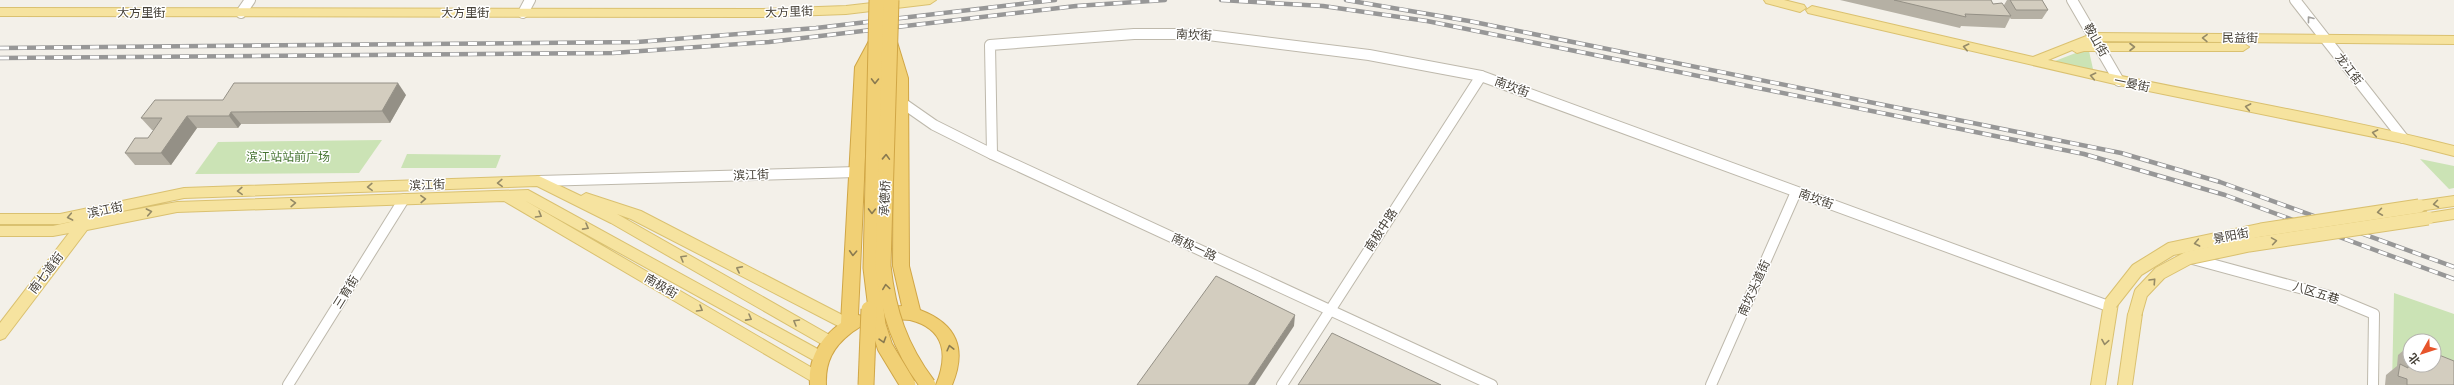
<svg xmlns="http://www.w3.org/2000/svg" width="2454" height="385" viewBox="0 0 2454 385" font-family="'Asap Condensed','Noto Sans SC',sans-serif">
  <style>
    .green { fill: #cbe3b5; fill-rule: evenodd }
    .lines { fill: none; stroke-linecap: round; stroke-linejoin: round }
    .minor-casing { stroke: #beb9ac; stroke-width: 12 }
    .major-casing { stroke: #dac170; stroke-width: 2 }
    .highway-casing { stroke: #d0a646; stroke-width: 2 }
    .minor { stroke: #fff; stroke-width: 10 }
    .major { fill: #f6e39f; fill-rule: evenodd }
    .highway { fill: #f1d075; fill-rule: evenodd }
    .rail-casing { stroke: #979797; stroke-width: 4.5 }
    .rail { stroke: #fff; stroke-width: 3; stroke-dasharray: 9; stroke-linecap: butt }
    .major-bridge-casing { stroke: #dac170; stroke-width: 15; stroke-linecap: butt }
    .highway-bridge-casing { stroke: #d0a646; stroke-width: 17; stroke-linecap: butt }
    .major-bridge { stroke: #f6e39f; stroke-width: 13 }
    .highway-bridge { stroke: #f1d075; stroke-width: 15 }
    .wall { fill: #b5b0a4 }
    .shaded-wall { fill: #949086 }
    .building { fill: #d3cdbf; stroke: #949086 }
    .oneway { stroke: #a2a09c }
    .oneway2 { stroke: #958a66 }
    .oneway3 { stroke: #8a7a50 }
    .labels { text-anchor: middle; dominant-baseline: central; stroke-width: 3; stroke-linejoin: round; paint-order: stroke }
    .street-label { font-size: 12px; fill: #464138; stroke: #fff }
    .park-label { font-size: 12px; fill: #457330; stroke: #fff }
  </style>
  <rect width="100%" height="100%" fill="#f3f0e9"/>
  <g class="green">
    <path d="M2086,49L2089,51L2093,69L2089,71L2058,65L2055,61Z"/>
    <path d="M382,140L359,173L195,174L218,142Z"/>
    <path d="M407,154L501,155L496,168H401Z"/>
    <path d="M2420,159L2454,166V188L2449,189Z"/>
    <path d="M2394,293L2454,314V385H2392ZM2410,341H2434V365H2410Z"/>
  </g>
  <g class="lines">
    <g class="minor-casing">
      <g id="minor">
        <path d="M2072,0L2119,81"/>
        <path d="M2295,0L2403,138"/>
        <path d="M241,13L250,0"/>
        <path d="M523,13L530,0"/>
        <path d="M901,102L934,125L992,154L1492,385"/>
        <path d="M992,154L990,45L1134,34H1200L1369,55L1481,76L2111,307"/>
        <path d="M539,181L857,172"/>
        <path d="M2189,258L2333,297L2374,314L2373,385"/>
        <path d="M288,385L404,199"/>
        <path d="M1282,385L1481,76"/>
        <path d="M1711,385L1796,192"/>
      </g>
    </g>
    <g class="major-casing">
      <g id="major">
        <path d="M898,0H936L930,4L846,14L763,17L0,16V8L763,9L846,6Z"/>
        <path d="M1764,0H1784L1804,5L1806,8L1800,12L1766,3Z"/>
        <path d="M1812,6L2033,57L2094,33L2454,36V44L2095,41L2090,43H2243L2249,47L2243,51H2084L2077,53L2072,50L2048,60C2182,91 2320,112 2454,146V156L2403,143L2119,85L1808,13L1806,10Z"/>
        <path d="M539,176L581,196L586,193L641,211L854,321L856,325L854,329L849,331L844,329L631,219L617,214L835,338L837,342L835,346L830,348L825,346L611,223L537,186L184,198L89,218L177,202L528,190L825,353L827,357L825,361L820,363L815,361L524,200L821,373L823,377L821,381L816,383L811,381L504,201L177,212L87,230L5,338L0,340V323L69,233L53,236H0V226H53L79,220L60,224H0V214H60L184,188Z"/>
        <path d="M2454,196V206L2419,211L2414,210L2412,206L2414,202L2419,201Z"/>
        <path d="M2454,209V219L2428,223L2423,222L2421,218L2423,214Z"/>
        <path d="M2111,297L2116,299L2118,303L2105,385H2091L2104,303L2106,299Z"/>
        <path d="M2135,308L2140,310L2142,314L2132,385H2118L2128,314L2130,310Z"/>
      </g>
    </g>
    <g class="highway-casing">
      <g id="highway">
        <path d="M875,37L882,42L869,67L858,315L863,316L865,321C862,327 856,329 851,333C833,347 825,362 826,385H810C808,359 820,338 841,323L855,67L870,39Z"/>
        <path d="M890,37L897,42L908,78L909,266L920,310C957,324 967,349 952,385H936C948,356 946,329 910,320C898,318 885,322 873,318L871,313L873,308L902,306L893,266L894,78L883,42Z"/>
      </g>
    </g>
    <use href="#minor" class="minor"/>
    <use href="#major" class="major"/>
    <use href="#highway" class="highway"/>
    <g class="rail-casing">
      <g id="rail">
        <path d="M1221,0L1323,6L1427,21L2084,154L2225,195L2454,279"/>
        <path d="M1346,0L1469,21L2121,153L2220,182L2454,267"/>
        <path d="M0,48L637,42L816,28L1055,0"/>
        <path d="M0,58L613,53L769,42L1076,6L1165,0"/>
      </g>
    </g>
    <use href="#rail" class="rail"/>
    <g class="major-bridge-casing">
      <g id="major-bridge">
        <path d="M2111,303L2137,270L2171,249L2261,230L2419,206"/>
        <path d="M2135,314L2141,293L2160,273L2188,258L2249,245L2428,218"/>
      </g>
    </g>
    <g class="highway-bridge-casing">
      <g id="highway-bridge">
        <path d="M877,0L871,268L878,325L885,347L908,385"/>
        <path d="M891,0L883,266C888,312 900,348 928,385"/>
        <path d="M866,385L869,309"/>
      </g>
    </g>
    <use href="#major-bridge" class="major-bridge"/>
    <use href="#highway-bridge" class="highway-bridge"/>
  </g>
  <g class="wall">
    <path d="M1840,0H1991L1993,4L2004,5L2007,0H2042L2048,10L2042,19H2011L2010,18L2005,28L1961,26L1960,28Z"/>
    <path d="M406,95L390,123L241,124L238,128H197L171,165H135L125,153L148,138L154,130H152L141,118Z"/>
    <path d="M2410,345V365L2454,385H2385L2386,375L2397,366L2398,355Z"/>
  </g>
  <g class="shaded-wall">
    <path d="M398,83L406,95L390,123L382,111Z"/>
    <path d="M231,112L241,124L238,128L229,116Z"/>
    <path d="M187,116L197,128L171,165L161,153Z"/>
    <path d="M1295,315L1294,326L1255,385H1248Z"/>
  </g>
  <g class="building">
    <path d="M1894,0H1991L1993,4L2002,3L2011,16L1965,14L1966,17Z"/>
    <path d="M2010,0H2042L2048,10H2016Z"/>
    <path d="M234,83H398L382,111L231,112L229,116H187L161,153H125L135,138H148L162,118H141L155,100H223Z"/>
    <path d="M1216,276L1295,315L1248,385H1137Z"/>
    <path d="M1332,333L1441,385H1298Z"/>
    <path d="M2434,353L2454,361V385H2407V379L2398,376L2400,364L2408,368L2410,354V365H2434Z"/>
  </g>
  <defs><path id="oneway-chevron" d="M-2-3.5L2.5 0L-2 3.5" fill="none" stroke-width="1.6" stroke-linecap="round" stroke-linejoin="round"/></defs>
  <use class="oneway" href="#oneway-chevron" transform="translate(2310 19) rotate(-128)"/>
  <g class="oneway2">
    <use href="#oneway-chevron" transform="translate(2205 38) rotate(-179)"/>
    <use href="#oneway-chevron" transform="translate(1966 47) rotate(-167)"/>
    <use href="#oneway-chevron" transform="translate(2132 47)"/>
    <use href="#oneway-chevron" transform="translate(2093 76) rotate(-168)"/>
    <use href="#oneway-chevron" transform="translate(2248 107) rotate(-169)"/>
    <use href="#oneway-chevron" transform="translate(2375 133) rotate(-169)"/>
    <use href="#oneway-chevron" transform="translate(500 183) rotate(178)"/>
    <use href="#oneway-chevron" transform="translate(370 187) rotate(178)"/>
    <use href="#oneway-chevron" transform="translate(240 191) rotate(178)"/>
    <use href="#oneway-chevron" transform="translate(423 199) rotate(-2)"/>
    <use href="#oneway-chevron" transform="translate(293 203) rotate(-2)"/>
    <use href="#oneway-chevron" transform="translate(2436 204) rotate(172)"/>
    <use href="#oneway-chevron" transform="translate(149 212) rotate(-11)"/>
    <use href="#oneway-chevron" transform="translate(2380 212) rotate(172)"/>
    <use href="#oneway-chevron" transform="translate(539 215) rotate(30)"/>
    <use href="#oneway-chevron" transform="translate(70 217) rotate(169)"/>
    <use href="#oneway-chevron" transform="translate(586 227) rotate(29)"/>
    <use href="#oneway-chevron" transform="translate(2274 241) rotate(-9)"/>
    <use href="#oneway-chevron" transform="translate(2197 243) rotate(169)"/>
    <use href="#oneway-chevron" transform="translate(683 258) rotate(-150)"/>
    <use href="#oneway-chevron" transform="translate(739 269) rotate(-153)"/>
    <use href="#oneway-chevron" transform="translate(2153 281) rotate(-47)"/>
    <use href="#oneway-chevron" transform="translate(700 309) rotate(30)"/>
    <use href="#oneway-chevron" transform="translate(749 318) rotate(29)"/>
    <use href="#oneway-chevron" transform="translate(796 322) rotate(-150)"/>
    <use href="#oneway-chevron" transform="translate(2105 342) rotate(99)"/>
  </g>
  <g class="oneway3">
    <use href="#oneway-chevron" transform="translate(875 81) rotate(91)"/>
    <use href="#oneway-chevron" transform="translate(886 157) rotate(-88)"/>
    <use href="#oneway-chevron" transform="translate(872 211) rotate(91)"/>
    <use href="#oneway-chevron" transform="translate(853 253) rotate(93)"/>
    <use href="#oneway-chevron" transform="translate(886 287) rotate(-98)"/>
    <use href="#oneway-chevron" transform="translate(883 340) rotate(73)"/>
    <use href="#oneway-chevron" transform="translate(950 348) rotate(-104)"/>
  </g>
  <g class="labels">
    <g class="street-label">
      <text transform="translate(789 12) rotate(-2)">大方里街</text>
      <text x="141" y="13">大方里街</text>
      <text x="465" y="13">大方里街</text>
      <text transform="translate(1194 35) rotate(3)">南坎街</text>
      <text transform="translate(2240 38) rotate(1)">民益街</text>
      <text transform="translate(2096 40) rotate(60)">鞍山街</text>
      <text transform="translate(2349 69) rotate(52)">龙江街</text>
      <text transform="translate(2132 84) rotate(12)">一曼街</text>
      <text transform="translate(1512 87) rotate(20)">南坎街</text>
      <text transform="translate(751 175) rotate(-2)">滨江街</text>
      <text transform="translate(427 185) rotate(-2)">滨江街</text>
      <text transform="translate(885 198) rotate(-88)">承德桥</text>
      <text transform="translate(1816 199) rotate(20)">南坎街</text>
      <text transform="translate(105 210) rotate(-12)">滨江街</text>
      <text transform="translate(1381 230) rotate(-57)">南极中路</text>
      <text transform="translate(2231 236) rotate(-11)">景阳街</text>
      <text transform="translate(1194 247) rotate(25)">南极一路</text>
      <text transform="translate(46 273) rotate(-53)">南七道街</text>
      <text transform="translate(661 286) rotate(30)">南极街</text>
      <text transform="translate(1754 288) rotate(-66)">南坎头道街</text>
      <text transform="translate(346 292) rotate(-58)">三育街</text>
      <text transform="translate(2316 293) rotate(17)">八区五巷</text>
    </g>
    <g class="park-label">
      <text x="288" y="157">滨江站站前广场</text>
    </g>
  </g>
  <g transform="translate(2422 353) rotate(231)"><circle r="19" fill="#ffffff" stroke="#b5b3af"/>
  <path d="M0-3L7 15L0 10L-7 15Z" fill="#e7542b"/>
  <text y="-6" font-size="11" font-weight="bold" text-anchor="middle" fill="#464138">北</text>
  </g>
</svg>
